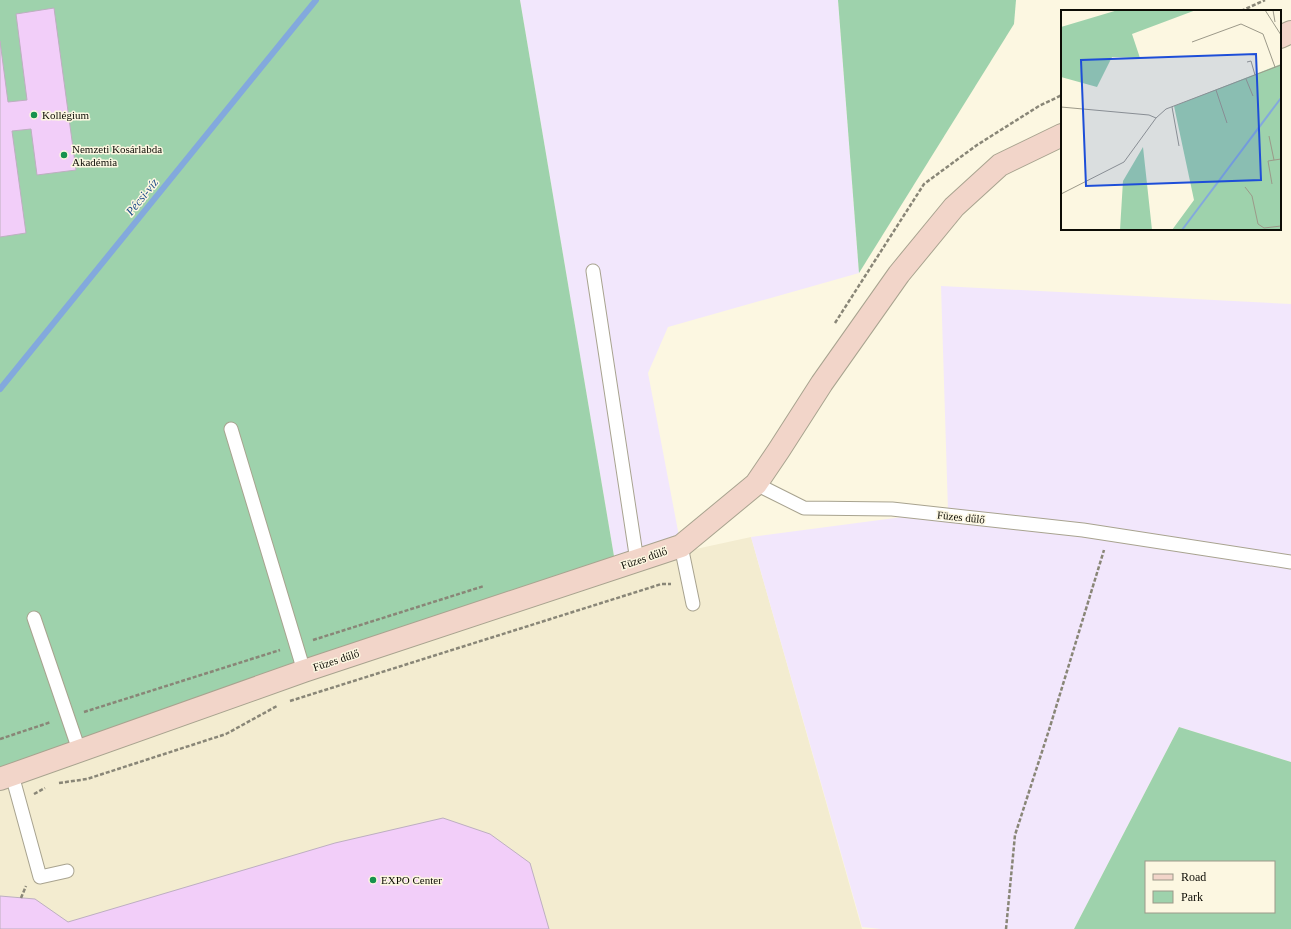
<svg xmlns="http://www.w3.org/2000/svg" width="1291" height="929" viewBox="0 0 1291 929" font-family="Georgia,serif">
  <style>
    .built { fill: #f3ecd0 }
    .industrial { fill: #f2e7fc }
    .green { fill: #9ed2ac; fill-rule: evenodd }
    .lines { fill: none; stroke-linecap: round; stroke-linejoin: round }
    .stream { stroke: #83a9dd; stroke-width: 6 }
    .building { fill: #f2cef9; stroke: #bdafc0 }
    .lane-casing { stroke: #a8a38f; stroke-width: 15 }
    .secondary-casing { stroke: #a8a38f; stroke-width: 24 }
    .path { stroke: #898677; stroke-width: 2.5; stroke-dasharray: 4 2; stroke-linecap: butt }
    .lane { stroke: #fff; stroke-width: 13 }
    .secondary { stroke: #f2d5c9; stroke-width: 22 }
    .poi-dot { fill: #17924e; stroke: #fcf7e1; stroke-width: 1.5 }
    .labels { text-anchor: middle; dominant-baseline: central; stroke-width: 3; stroke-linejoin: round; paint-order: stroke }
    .poi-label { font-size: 11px; fill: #0d0c05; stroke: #fcf7e1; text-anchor: start }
    .street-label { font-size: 11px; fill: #0d0c05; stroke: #fcf7e1 }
    .water-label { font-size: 12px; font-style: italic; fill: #194988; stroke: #fcf7e1 }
    .inset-river { fill: none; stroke: #83a9dd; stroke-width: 2 }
    .inset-road { fill: none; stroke: #9c9989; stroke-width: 1 }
    .view { fill: #1d4ed8; fill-opacity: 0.15; stroke: #1d4ed8; stroke-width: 2 }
    .inset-edge { fill: none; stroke: #0d0c05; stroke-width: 2 }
  </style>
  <rect width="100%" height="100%" fill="#fcf7e1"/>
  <path class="built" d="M751,537L862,929H0V786L682,552Z"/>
  <g class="industrial">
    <path d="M520,0H838L859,273L668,327L648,373L682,552L616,568Z"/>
    <path d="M941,286L1291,304V762L1179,727L1074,929H881L862,927L751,537L948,511Z"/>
  </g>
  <g class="green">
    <path d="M0,0H520L616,568L0,786Z"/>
    <path d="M838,0H1016L1014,24L859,273Z"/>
    <path d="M1179,727L1291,762V929H1074ZM1146,862H1274V912H1146Z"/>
  </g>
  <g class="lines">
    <path class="stream" d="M0,389L316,0"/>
  </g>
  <g class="building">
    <path d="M54,8L76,170L37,175L31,129L12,131L26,233L0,237V41L8,102L27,100L16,14Z"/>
    <path d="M443,818L490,834L530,863L549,929H0V896L35,899L68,922L335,843Z"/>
  </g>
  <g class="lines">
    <g class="lane-casing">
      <g id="lane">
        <path d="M593,271L637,561"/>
        <path d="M231,429L304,671"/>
        <path d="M756,484L804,508L892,509L1083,530L1291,562"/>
        <path d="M681,546L693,604"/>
        <path d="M34,618L79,750"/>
        <path d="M12,775L40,877L67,871"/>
      </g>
    </g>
    <g class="secondary-casing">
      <g id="secondary">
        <path d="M1280,37L1291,32"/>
        <path d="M0,779L304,671L681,546L756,484L779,450L822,383L899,274L954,207L1000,165L1062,135"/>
      </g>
    </g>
    <g class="path">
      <path d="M1241,11L1265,0"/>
      <path d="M835,323L924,184L977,145L1039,106L1062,95"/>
      <path d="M313,640L484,586"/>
      <path d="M290,701L649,588L661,584H671"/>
      <path d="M84,712L280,650"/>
      <path d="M0,739L51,722"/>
      <path d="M59,783L87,779L226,734L277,706"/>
      <path d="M34,794L45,788"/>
      <path d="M21,898L26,886"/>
      <path d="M1006,929L1015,835L1049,730L1104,550"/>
    </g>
    <use href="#lane" class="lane"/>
    <use href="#secondary" class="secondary"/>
  </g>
  <g class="poi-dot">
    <circle cx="34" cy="115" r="4"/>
    <circle cx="64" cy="155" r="4"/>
    <circle cx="373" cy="880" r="4"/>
  </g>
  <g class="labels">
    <g class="poi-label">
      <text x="42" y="115">Kollégium</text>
      <text x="72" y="149">Nemzeti Kosárlabda<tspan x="72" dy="13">Akadémia</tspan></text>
      <text x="381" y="880">EXPO Center</text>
    </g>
    <g class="street-label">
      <text transform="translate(961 517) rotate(6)">Füzes dűlő</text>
      <text transform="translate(644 558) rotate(-19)">Füzes dűlő</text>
      <text transform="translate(336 660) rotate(-18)">Füzes dűlő</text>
    </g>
    <g class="water-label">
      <text transform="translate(142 197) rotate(-51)">Pécsi-víz</text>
    </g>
  </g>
  <g transform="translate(1061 10)">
    <rect width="220" height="220" fill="#fcf7e1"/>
    <path d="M57,0H135L71,24L79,48L51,47L36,77L0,67V17ZM220,54V220H111L133,190L113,96ZM82,137L91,220H59L62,171Z" fill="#9ed2ac"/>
    <path class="inset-river" d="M121,220L220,88"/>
    <path class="inset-road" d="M204,0L220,25M212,0L214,12M131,32L180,14L202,24L214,57M186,52L190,51L194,65M185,69L192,86M155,80L166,113M0,97L88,105L95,108M111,97L118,136M208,126L213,150M211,174L207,151L220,149M184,177L191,186L197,214L203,218L220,216M0,184L63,152L95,108L105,99L220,55"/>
    <path class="view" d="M195,44L200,170L25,176L20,50Z"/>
    <rect width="220" height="220" class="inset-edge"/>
  </g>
  <rect x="1145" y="861" width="130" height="52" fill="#fcf7e1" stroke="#9c9989"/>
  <rect x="1153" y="874" width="20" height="6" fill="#f2d5c9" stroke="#9c9989"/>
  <text x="1181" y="881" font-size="12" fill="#0d0c05">Road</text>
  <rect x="1153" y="891" width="20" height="12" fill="#9ed2ac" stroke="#9c9989"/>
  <text x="1181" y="901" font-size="12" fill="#0d0c05">Park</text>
</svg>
